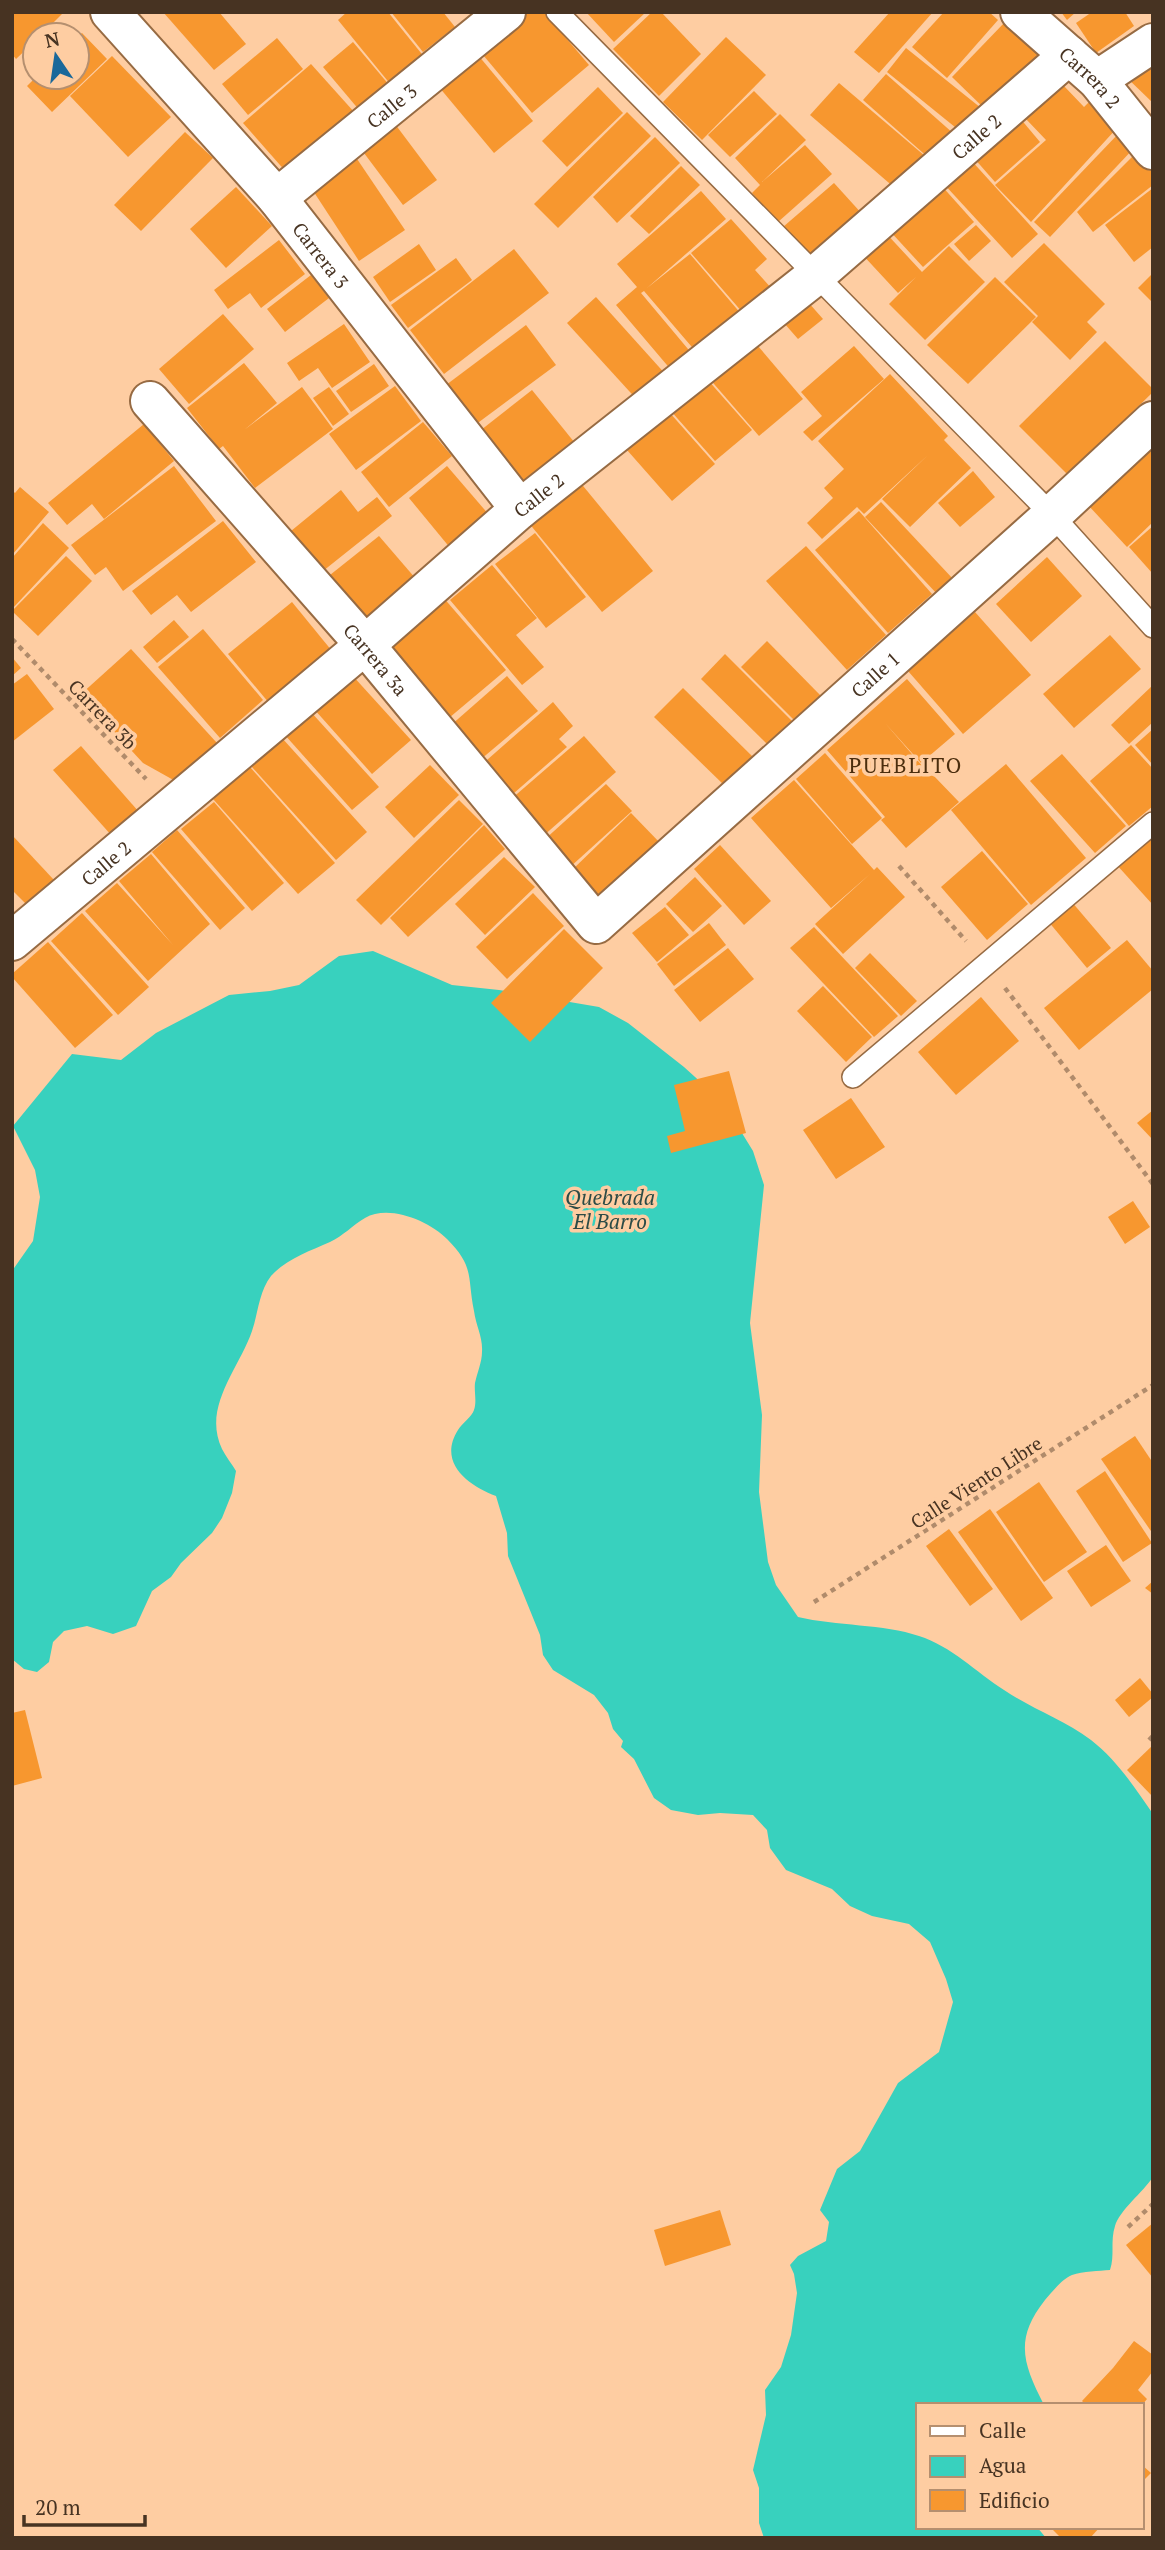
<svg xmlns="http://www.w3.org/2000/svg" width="1165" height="2550" viewBox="0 0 1165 2550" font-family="'PT Serif',serif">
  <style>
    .water { fill: #38d1be }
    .building { fill: #f7972f }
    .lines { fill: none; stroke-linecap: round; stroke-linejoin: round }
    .lane-casing { stroke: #976b43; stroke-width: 24 }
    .street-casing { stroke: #976b43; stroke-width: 42 }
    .path { stroke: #b08b6b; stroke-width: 4.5; stroke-dasharray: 5 5; stroke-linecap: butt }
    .lane { stroke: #fff; stroke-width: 21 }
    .street { stroke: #fff; stroke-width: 38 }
    .labels { text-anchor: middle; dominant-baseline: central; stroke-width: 7; stroke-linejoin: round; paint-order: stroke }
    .street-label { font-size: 19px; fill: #473322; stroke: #fecda2 }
    .neighbourhood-label { font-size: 21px; letter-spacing: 2px; fill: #4b2d0d; stroke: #fecda2 }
    .water-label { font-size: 21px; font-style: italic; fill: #2d4b46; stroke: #fecda2 }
  </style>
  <rect width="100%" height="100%" fill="#fecda2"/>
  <path class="water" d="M373,951L452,985L499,990L599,1007L628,1023L684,1067L716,1096L737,1125L753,1151L764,1185L750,1323L762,1415L759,1492L768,1562L776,1585L798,1617C836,1626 884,1624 919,1636C951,1646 976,1672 1004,1690C1032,1709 1064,1720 1091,1740C1117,1760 1135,1788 1153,1814V2177C1143,2192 1119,2211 1115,2226C1110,2242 1115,2255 1110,2270C1099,2271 1083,2271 1072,2275C1062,2279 1052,2292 1045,2300C1014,2339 1023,2364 1044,2405H918V2527H1037L1046,2538H764L759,2523V2488L753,2470L766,2415L765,2390L781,2367L791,2335L797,2293L794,2274L790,2265L798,2256L826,2241L829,2222L820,2210L837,2169L860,2151L898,2083L939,2052L953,2002L946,1979L930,1942L909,1924L872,1916L850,1906L832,1889L786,1870L770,1848L767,1830L753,1815L720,1813L698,1815L671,1810L654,1798L634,1759L621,1747L623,1741L613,1729L608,1713L594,1695L553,1670L543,1655L540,1635L508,1556L507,1533L496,1496C469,1486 437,1463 458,1430C462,1423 472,1417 474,1410C477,1402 474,1391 475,1383C477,1373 482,1362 482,1352C483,1337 476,1326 474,1311C467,1277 475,1267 447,1239C429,1221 389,1204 365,1218C353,1225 343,1236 330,1242C310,1251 286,1259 271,1276C259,1291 258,1314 252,1331C239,1369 202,1407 222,1449C226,1457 232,1464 236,1471L232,1493L222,1518L212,1533L181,1563L171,1577L152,1591L136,1626L113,1634L87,1626L64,1631L53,1642L49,1662L37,1672L24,1669L12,1659V1271L33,1241L40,1197L35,1170L13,1126L72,1054L121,1060L156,1033L229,995L270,991L299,985L339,956Z"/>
  <g class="building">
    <path d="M12,12H64L41,35H35V41L16,59L12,54Z"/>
    <path d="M163,12H219L246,44L214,70Z"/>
    <path d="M347,12H388L425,58L391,85L338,20Z"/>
    <path d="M391,12H443L455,27L423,52Z"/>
    <path d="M522,12H544L589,65L532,113L478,49Z"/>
    <path d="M586,12H646L614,42Z"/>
    <path d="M652,12H661L701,54L659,96L613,49Z"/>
    <path d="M890,12H933L879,73L854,52Z"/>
    <path d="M944,12H989L998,20L947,78L912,47Z"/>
    <path d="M1061,12H1076L1067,20Z"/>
    <path d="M1092,12H1125L1134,26L1096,53L1076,23Z"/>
    <path d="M1005,22L1041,57L988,112L952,77Z"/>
    <path d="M82,33L107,59L52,112L27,86L36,77H77V37Z"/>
    <path d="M726,37L766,75L702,140L663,102Z"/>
    <path d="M277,38L303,69L248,115L222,84Z"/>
    <path d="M353,42L390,86L360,111L323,67Z"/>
    <path d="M906,48L986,112L966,136L887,72Z"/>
    <path d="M1153,52V103L1122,73Z"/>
    <path d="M478,55L533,121L494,153L439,87Z"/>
    <path d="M112,56L171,117L128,157L70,96Z"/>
    <path d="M311,64L355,113L287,173L243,123Z"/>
    <path d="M886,74L954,134L931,160L863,100Z"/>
    <path d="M839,83L932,162L903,195L810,115Z"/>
    <path d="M1064,86L1084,107L1089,102L1117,128L1031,222L995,185L1046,140L1026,119Z"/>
    <path d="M598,87L623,113L567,167L542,141Z"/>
    <path d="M754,91L777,114L730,157L708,135Z"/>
    <path d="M627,112L651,136L558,228L534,204Z"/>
    <path d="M780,114L806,140L762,182L805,145L832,174L778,222L752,193L760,185L735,158Z"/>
    <path d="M1019,117L1040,142L995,182L973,157Z"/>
    <path d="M395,124L437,180L403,205L361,149Z"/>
    <path d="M185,132L213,158L141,231L114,205Z"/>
    <path d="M1120,132L1135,147L1050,237L1034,222Z"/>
    <path d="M655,137L680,163L617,223L593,197Z"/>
    <path d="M1143,146L1153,158V185L1093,232L1077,212Z"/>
    <path d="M351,150L405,230L359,261L306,180Z"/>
    <path d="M970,159L1038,234L1012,258L943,183Z"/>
    <path d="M681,166L700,185L649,234L630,216Z"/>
    <path d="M834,183L863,215L811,259L783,227Z"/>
    <path d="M940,184L974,222L923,267L888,229Z"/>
    <path d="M236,187L272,226L226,268L190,229Z"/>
    <path d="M1153,188V247L1134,262L1105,225Z"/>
    <path d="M701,191L726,219L647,288L690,254L742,315L697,353L644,291L641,293L693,355L672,371L616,305L637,287L617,264Z"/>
    <path d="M731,219L767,259L755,270L772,289L743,313L691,253Z"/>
    <path d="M976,225L991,241L969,261L954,244Z"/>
    <path d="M883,230L922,272L949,246L985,282L925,340L889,304L916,277L898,293L860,252Z"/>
    <path d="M279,240L305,274L261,308L250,293L228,309L214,290Z"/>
    <path d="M1044,243L1105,304L1087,322L1097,332L1070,360L1032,322L1038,316L1004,282Z"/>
    <path d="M419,244L436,270L390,302L373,277Z"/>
    <path d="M514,249L549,293L444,374L410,330Z"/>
    <path d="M456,258L472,280L408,328L391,305Z"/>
    <path d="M1153,273V303L1138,288Z"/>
    <path d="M311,275L329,298L285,332L267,309Z"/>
    <path d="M995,277L1036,317L968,384L927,345Z"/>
    <path d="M596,297L668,377L640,403L567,323Z"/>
    <path d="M808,302L823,319L798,339L784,323Z"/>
    <path d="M223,314L254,349L189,404L159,369Z"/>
    <path d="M344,324L370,362L332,388L318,368L299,381L287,363Z"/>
    <path d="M526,325L556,365L475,425L446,385Z"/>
    <path d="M752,339L803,399L759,436L708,377Z"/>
    <path d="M1105,341L1153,389V392L1068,475L1019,426Z"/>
    <path d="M854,346L884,379L812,441L803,432L822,416L801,392Z"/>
    <path d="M244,363L277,403L244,430L302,387L333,429L255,488L223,446L219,449L187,408Z"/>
    <path d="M374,364L389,386L351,412L336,391Z"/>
    <path d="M890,374L948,436L944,440L971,468L910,527L882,499L928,455L864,514L857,507L822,539L807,523L833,498L824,488L844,469L818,441Z"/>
    <path d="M707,379L752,430L715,461L670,410Z"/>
    <path d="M395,386L421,421L356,470L329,434Z"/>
    <path d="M329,387L349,414L333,426L313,398Z"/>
    <path d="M532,390L579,448L528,489L481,430Z"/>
    <path d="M670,413L715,464L672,501L627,450Z"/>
    <path d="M423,422L452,456L389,507L361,472Z"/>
    <path d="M144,424L174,461L104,519L92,504L67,525L48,503Z"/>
    <path d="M1153,443V522L1127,547L1088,505Z"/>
    <path d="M174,466L216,521L123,591L106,567L95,575L71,545Z"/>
    <path d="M447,466L490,516L451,549L409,498Z"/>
    <path d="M973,471L995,497L960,527L938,503Z"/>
    <path d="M579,481L653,571L602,612L528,522Z"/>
    <path d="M20,487L49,512L12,555V490L15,493Z"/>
    <path d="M341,490L358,512L377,497L392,516L323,571L291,531Z"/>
    <path d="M881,502L954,580L938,595L865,517Z"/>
    <path d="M859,511L932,594L888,633L815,550Z"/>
    <path d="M223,521L256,562L191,612L177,595L151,615L132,591Z"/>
    <path d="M43,523L69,548L12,609V558Z"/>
    <path d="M1153,526V574L1129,547Z"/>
    <path d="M535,533L586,597L546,628L495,564Z"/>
    <path d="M379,536L416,579L367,619L330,575Z"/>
    <path d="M806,546L886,635L847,670L766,581Z"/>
    <path d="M66,556L92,581L38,636L12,611Z"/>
    <path d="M1047,557L1082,596L1031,642L996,604Z"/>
    <path d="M492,565L537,618L516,635L544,667L522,685L450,600Z"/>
    <path d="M442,596L506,670L443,723L380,648Z"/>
    <path d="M292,602L332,651L269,703L228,654Z"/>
    <path d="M975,612L1031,675L963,734L908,671Z"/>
    <path d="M174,620L189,637L157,663L143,647Z"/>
    <path d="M203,629L263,700L220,738L158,667Z"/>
    <path d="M1110,635L1141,669L1074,728L1043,694Z"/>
    <path d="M767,641L821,696L795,721L741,667Z"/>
    <path d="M131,649L217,743L177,782L143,763L80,695Z"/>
    <path d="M725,654L792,721L768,745L701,679Z"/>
    <path d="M12,657L21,668L12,676Z"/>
    <path d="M27,674L54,709L12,742V685Z"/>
    <path d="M352,675L411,740L372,774L314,709Z"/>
    <path d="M507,676L538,711L480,760L450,726Z"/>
    <path d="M907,679L955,734L921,763L885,723L931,776L933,775L959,802L906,848L881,820L885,817L827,750Z"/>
    <path d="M1153,685V722L1129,744L1111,725Z"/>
    <path d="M683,688L753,757L725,786L654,717Z"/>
    <path d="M553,702L573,726L559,739L567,747L507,799L479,767Z"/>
    <path d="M310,711L379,787L352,810L284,734Z"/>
    <path d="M1153,729V765L1135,745Z"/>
    <path d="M584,736L616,772L542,837L510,800Z"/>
    <path d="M282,738L367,832L336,860L251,766Z"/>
    <path d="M1131,745L1153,769V806L1129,826L1090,781Z"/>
    <path d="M81,746L139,812L112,836L53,770Z"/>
    <path d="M825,753L882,818L852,844L796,779Z"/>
    <path d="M1062,754L1126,826L1095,853L1030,781Z"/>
    <path d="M1006,764L1086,858L1031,905L951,810Z"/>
    <path d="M430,765L459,795L414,838L385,807Z"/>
    <path d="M250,767L335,863L298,894L213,799Z"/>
    <path d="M794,780L874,870L877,867L905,897L843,954L815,924L870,874L831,908L751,818Z"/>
    <path d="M606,784L632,811L569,868L543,841Z"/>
    <path d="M459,800L483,824L381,925L356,900Z"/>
    <path d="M214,802L284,883L252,911L181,829Z"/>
    <path d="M631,813L662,845L602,903L571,871Z"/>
    <path d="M484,825L505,849L408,937L390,918Z"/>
    <path d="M177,830L245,908L220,930L152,852Z"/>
    <path d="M12,835L54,880L27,905L12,890Z"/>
    <path d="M1153,836V905L1116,864Z"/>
    <path d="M720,845L771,901L744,925L694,869Z"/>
    <path d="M982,851L1028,904L987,940L941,887Z"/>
    <path d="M151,854L210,924L148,981L85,911L117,883L173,945L119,881Z"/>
    <path d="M504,857L535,887L485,935L455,904Z"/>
    <path d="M695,877L722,906L693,932L666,904Z"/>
    <path d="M533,893L564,926L507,979L476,947Z"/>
    <path d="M1071,901L1111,948L1087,968L1048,921Z"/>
    <path d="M665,907L689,935L657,962L632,933Z"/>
    <path d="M82,913L149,987L118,1015L51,941Z"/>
    <path d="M709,923L726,945L674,986L657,964Z"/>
    <path d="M814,927L898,1016L874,1037L790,948Z"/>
    <path d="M564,929L603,968L530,1042L491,1003Z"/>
    <path d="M1127,940L1153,971V989L1079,1050L1044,1008Z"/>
    <path d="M48,942L113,1015L75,1048L12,977V974Z"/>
    <path d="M728,948L754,979L700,1022L674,990Z"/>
    <path d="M870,953L917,1001L901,1016L855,968Z"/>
    <path d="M823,986L872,1037L846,1062L797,1011Z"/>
    <path d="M981,997L1019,1041L956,1095L918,1052Z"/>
    <path d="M729,1071L746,1133L671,1153L667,1136L685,1131L674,1085Z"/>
    <path d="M851,1098L885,1147L836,1179L803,1130Z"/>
    <path d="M1153,1110V1140L1137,1123Z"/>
    <path d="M1133,1201L1150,1227L1125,1244L1108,1217Z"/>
    <path d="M1135,1436L1153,1463V1534L1101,1459Z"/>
    <path d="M1105,1471L1152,1543L1123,1562L1076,1491Z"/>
    <path d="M1039,1482L1087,1552L1044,1582L996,1512Z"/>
    <path d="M990,1509L1053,1598L1021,1621L958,1532Z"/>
    <path d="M949,1529L993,1589L970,1606L926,1546Z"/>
    <path d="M1106,1545L1131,1581L1091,1607L1067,1571Z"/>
    <path d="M1153,1581V1594L1145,1588Z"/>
    <path d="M1140,1678L1153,1694V1697L1129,1717L1115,1700Z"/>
    <path d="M25,1710L42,1778L12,1786V1713Z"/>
    <path d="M1153,1745V1797L1127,1770Z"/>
    <path d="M720,2210L731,2245L665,2266L654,2230Z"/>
    <path d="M1153,2223V2278L1126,2245Z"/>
    <path d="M1134,2341L1153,2355V2371L1138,2390L1147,2399L1142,2405H1086L1082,2401L1113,2368Z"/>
    <path d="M1142,2465L1151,2473L1142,2482Z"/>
    <path d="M1050,2527H1100L1090,2538H1061Z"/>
  </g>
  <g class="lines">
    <g class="lane-casing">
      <g id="lane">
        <path d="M557,12L1052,515L1153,627"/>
        <path d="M853,1077L1153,823"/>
      </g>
    </g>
    <g class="street-casing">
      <g id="street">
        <path id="s1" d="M110,12L277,198L520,509"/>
        <path id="s2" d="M1020,12L1097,80L1153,150"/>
        <path d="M1097,80L1153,43"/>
        <path id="s3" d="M277,198L506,12"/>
        <path id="s4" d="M150,401L365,645L596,924L1052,515L1153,421"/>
        <path id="s5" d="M12,941L365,645L520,509L815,276L1069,55"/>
      </g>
    </g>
    <g class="path">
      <path d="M12,639L146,779"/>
      <path d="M899,866L966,941"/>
      <path d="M1005,988L1153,1184"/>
      <path d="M814,1602L1153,1385"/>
      <path d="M1149,1740L1153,1736"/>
      <path d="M1128,2227L1153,2204"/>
    </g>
    <use href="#lane" class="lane"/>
    <use href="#street" class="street"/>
  </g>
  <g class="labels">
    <g class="street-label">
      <text stroke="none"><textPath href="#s2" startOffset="96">Carrera 2</textPath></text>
      <text stroke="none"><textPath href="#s3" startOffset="147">Calle 3</textPath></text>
      <text stroke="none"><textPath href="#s5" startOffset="1256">Calle 2</textPath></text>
      <text stroke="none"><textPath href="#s1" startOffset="322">Carrera 3</textPath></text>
      <text stroke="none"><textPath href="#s5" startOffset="690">Calle 2</textPath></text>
      <text stroke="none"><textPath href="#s4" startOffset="343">Carrera 3a</textPath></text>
      <text stroke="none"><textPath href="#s4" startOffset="1062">Calle 1</textPath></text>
      <text transform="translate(103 714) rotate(46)">Carrera 3b</text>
      <text stroke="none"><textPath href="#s5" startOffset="122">Calle 2</textPath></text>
      <text transform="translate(976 1482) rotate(-33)">Calle Viento Libre</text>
    </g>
    <g class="neighbourhood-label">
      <text x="906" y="765">PUEBLITO</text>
    </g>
    <g class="water-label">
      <text x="610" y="1197">Quebrada<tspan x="610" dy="24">El Barro</tspan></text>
    </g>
  </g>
  <rect width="1165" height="2550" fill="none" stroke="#473322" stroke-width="28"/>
  <rect x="916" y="2403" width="228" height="126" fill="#fecda2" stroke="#b58f6f" stroke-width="2"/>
  <rect x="930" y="2426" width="35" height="10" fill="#ffffff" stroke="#b58f6f" stroke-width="2"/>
  <text x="979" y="2438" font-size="21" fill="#473322">Calle</text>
  <rect x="930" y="2456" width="35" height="21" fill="#38d1be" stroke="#b58f6f" stroke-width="2"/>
  <text x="979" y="2473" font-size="21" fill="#473322">Agua</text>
  <rect x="930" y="2490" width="35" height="21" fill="#f7972f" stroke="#b58f6f" stroke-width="2"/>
  <text x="979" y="2508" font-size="21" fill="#473322">Edificio</text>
  <g transform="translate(56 56) rotate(347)"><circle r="33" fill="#fecda2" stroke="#b58f6f" stroke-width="2"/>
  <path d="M0-5L12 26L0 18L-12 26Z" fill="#1a689a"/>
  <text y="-10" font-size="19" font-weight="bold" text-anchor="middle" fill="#473322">N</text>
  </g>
  <path d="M24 2515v10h121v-10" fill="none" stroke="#473322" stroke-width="3.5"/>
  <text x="35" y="2515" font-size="21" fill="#473322" stroke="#fecda2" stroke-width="5" paint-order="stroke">20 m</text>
</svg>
